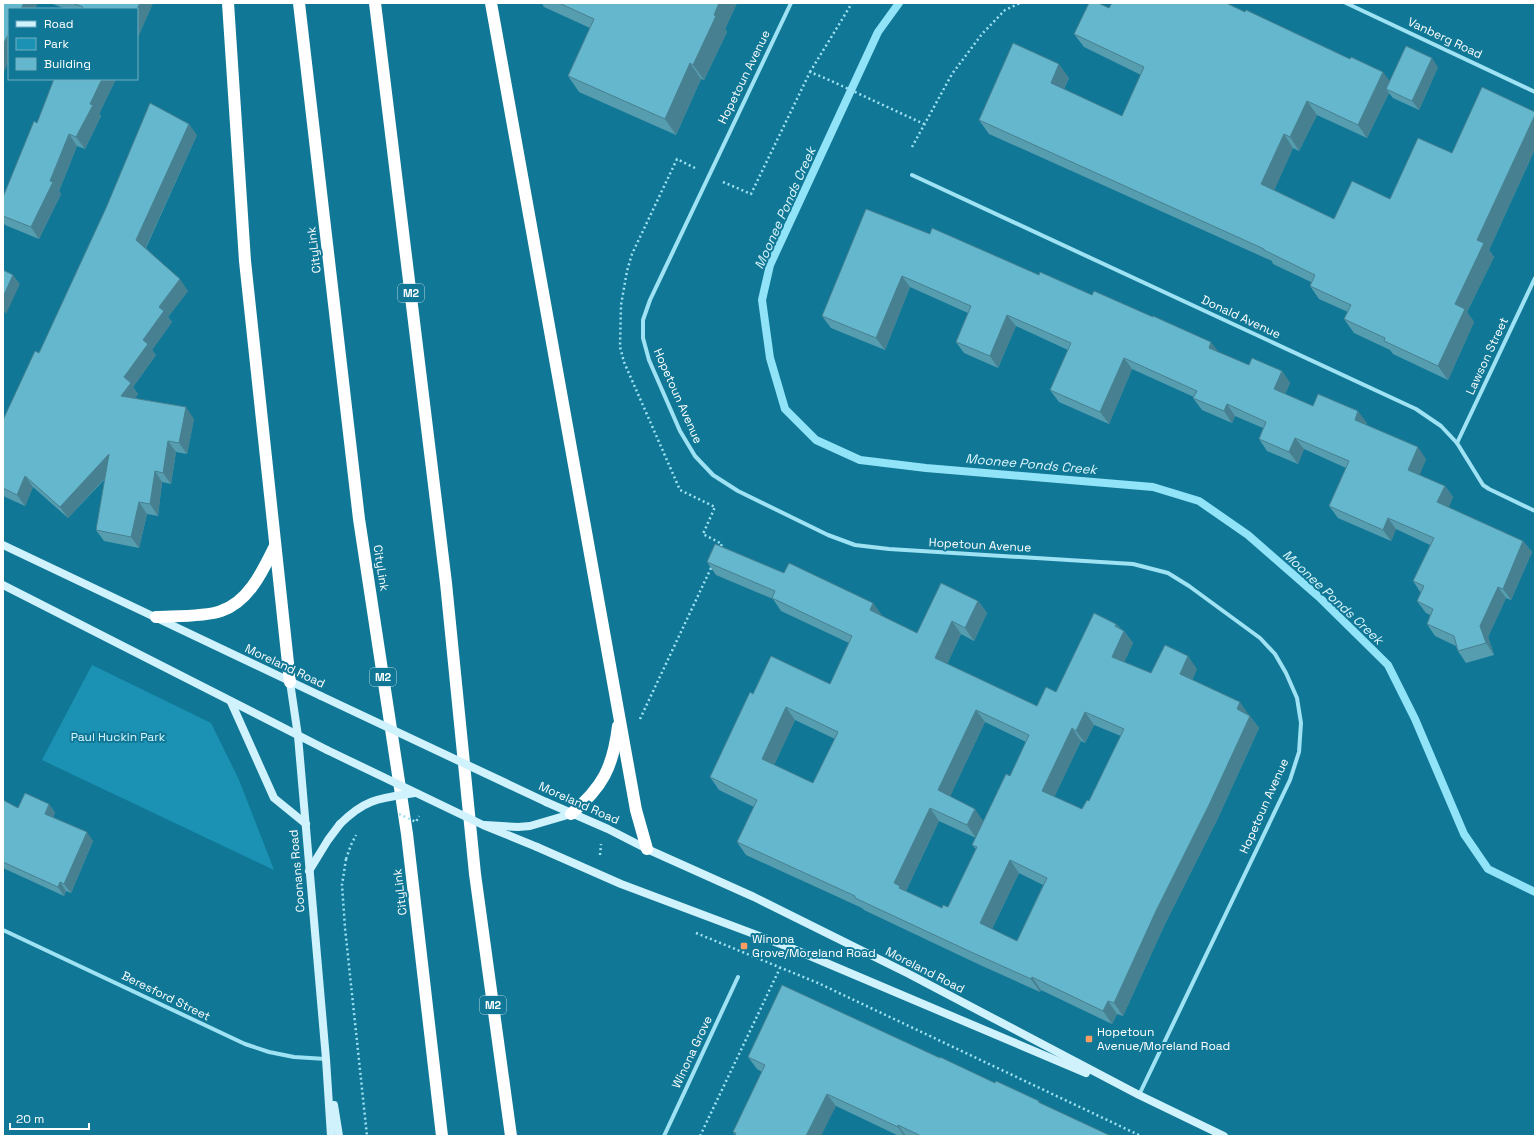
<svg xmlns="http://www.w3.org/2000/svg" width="1538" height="1139" viewBox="0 0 1538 1139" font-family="'Space Grotesk',sans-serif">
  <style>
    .green { fill: #1b92b3 }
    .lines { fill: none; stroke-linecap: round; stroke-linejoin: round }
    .stream { stroke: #91e3f8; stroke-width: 8 }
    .path { stroke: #9fe2f4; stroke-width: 2.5; stroke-dasharray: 2 3; stroke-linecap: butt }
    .street { stroke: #9fe2f4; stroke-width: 4 }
    .secondary { stroke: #cff2fd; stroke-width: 8 }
    .highway { stroke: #fff; stroke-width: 12 }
    .path-bridge { stroke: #9fe2f4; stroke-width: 2.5; stroke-dasharray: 2 3; stroke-linecap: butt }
    .secondary-bridge { stroke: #cff2fd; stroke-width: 8 }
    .wall { fill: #579db0; fill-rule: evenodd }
    .shaded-wall { fill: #478090 }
    .building { fill: #65b7cd; stroke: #478090; fill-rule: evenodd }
    .poi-dot { fill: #ff9d62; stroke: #107896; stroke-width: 1.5 }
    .labels { text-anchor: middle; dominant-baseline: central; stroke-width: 4; stroke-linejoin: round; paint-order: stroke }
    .shield { fill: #107896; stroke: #b7d6e0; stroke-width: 1 }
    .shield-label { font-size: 11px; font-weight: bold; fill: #fff }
    .street-label { font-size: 12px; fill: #fff; stroke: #107896 }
    .park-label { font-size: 12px; fill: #dbf7fe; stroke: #107896 }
    .poi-label { font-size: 12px; fill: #fff; stroke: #107896; text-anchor: start }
    .water-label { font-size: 13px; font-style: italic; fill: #ddf7fd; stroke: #107896 }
  </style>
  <rect width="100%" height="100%" fill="#107896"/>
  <path class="green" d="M92,665L211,723L239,780L274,870L42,760Z"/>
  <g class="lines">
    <path class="stream" d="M899,3L878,32L770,265L762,300L770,358L785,409L816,440L860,460L926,468L1153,487L1199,501L1248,535L1319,597L1388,665L1415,719L1464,834L1488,869L1535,892"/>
    <g class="path">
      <path d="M810,72L852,3"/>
      <path d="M912,147L952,74L982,34L1005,10L1020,3"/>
      <path d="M695,168L677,159L632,254L627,271L621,305L620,347L624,362L680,490L715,507L703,534L722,544L720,548"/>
      <path d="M723,182L751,194L810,72L827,79L924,124"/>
      <path d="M640,719L712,566"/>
      <path d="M600,855L601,844"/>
      <path d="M346,859L342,885L345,928L367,1136"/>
      <path d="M696,933L818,983L1141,1136"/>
      <path d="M700,1136L780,968"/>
    </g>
    <g class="street">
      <path d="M791,3L650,300L643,320V338L649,360L680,431L695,456L713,475L738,491L828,535L855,545L889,549L1133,564L1168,573L1189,586L1260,638L1275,654L1286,673L1297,698L1301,723L1299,752L1290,780L1139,1095"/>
      <path d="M1346,3L1535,92"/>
      <path d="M912,175L1416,409L1441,426L1457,443L1483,485L1489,489L1535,511"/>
      <path d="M1457,443L1535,278"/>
      <path d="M3,930L245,1044L269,1052L294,1057L326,1059"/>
      <path d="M664,1136L738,977"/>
    </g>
    <g class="secondary">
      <path d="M3,545L321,696"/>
      <path d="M3,585L327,750"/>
      <path d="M290,682L298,736L326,1059L331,1136"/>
      <path d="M231,702L274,798L306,824"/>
      <path d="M546,802L608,829L647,849L754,897L909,974L1139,1095L1224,1136"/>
      <path d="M485,825L518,827L530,826L571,814"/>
      <path d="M537,847L621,884L791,948L1086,1073"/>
      <path d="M309,871L328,840L340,824"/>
      <path d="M334,1105L339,1136"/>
    </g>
    <g class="highway">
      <path d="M228,3L245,261L290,682"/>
      <path d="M299,3L359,519L407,834L442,1136"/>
      <path d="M375,3L446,583L475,874L511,1136"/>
      <path d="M491,3L636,810L647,849"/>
      <path d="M156,617C173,616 205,617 221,611C249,602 263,570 275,546"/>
      <path d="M571,814C603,787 613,767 618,726"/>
    </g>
    <g class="path-bridge">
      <path d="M399,814L416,822L419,816"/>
      <path d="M346,859L351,845L356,835"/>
    </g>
    <g class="secondary-bridge">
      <path d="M321,696L546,802"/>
      <path d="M327,750L483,825L537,847"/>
      <path d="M340,824C366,798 381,798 415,793"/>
    </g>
  </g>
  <g class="wall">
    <path d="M50,3H153L138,37H137V9H66Z"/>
    <path d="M542,3H737L725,29L727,32L704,80L701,79L676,135L579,92L568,76L590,28L544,7Z"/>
    <path d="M1109,8L1390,81L1438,67L1419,110L1393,98L1389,93L1367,138L1317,115L1299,151L1293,148L1274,190L1334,219L1390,199L1452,153L1535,112V149L1489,250L1494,257L1467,312L1474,322L1448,380L1393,354L1390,350L1354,333L1344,319L1348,312L1319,299L1310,286L1311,282L1273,264L1272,261L989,134L979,120L1069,78L1064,89L1122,116L1141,75L1084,47L1074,34Z"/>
    <path d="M54,79H116L99,114L101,116L85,149L77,146L59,191L61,194L39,239L5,225L3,223V216L37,123Z"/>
    <path d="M197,135L146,248L188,291L168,317L172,322L152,350L156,355L133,387L138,394L135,398L194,419L187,454L176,452L171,484L162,482L158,516L147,514L139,548L104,541L96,530L105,479L68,518L33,487L25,506L3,496V420L39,353Z"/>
    <path d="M930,234L1039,275L1249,365L1282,371L1290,383L1285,394L1313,406L1367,423L1366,425L1426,459L1419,475L1445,486L1453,497L1448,507L1523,541L1532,552L1511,600L1506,598L1488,637L1494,655L1466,663L1458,651L1456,646L1435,636L1427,624L1430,615L1426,613L1417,601L1421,593L1413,581L1430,545L1396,529L1391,541L1338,518L1329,506L1346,468L1304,449L1298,464L1267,451L1259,439L1263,428L1235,416L1232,423L1202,410L1193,398L1194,397L1132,369L1109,424L1059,402L1050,390L1068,350L1016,326L998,368L964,353L956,342L968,313L910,287L885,350L831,328L822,316Z"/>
    <path d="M707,562L784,573L873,603L882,616L917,633L978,601L987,613L974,641L961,634L947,664L1037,706L1056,692L1116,624L1120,628L1124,631L1133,643L1124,662L1151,673L1197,669L1192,680L1249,715L1259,728L1218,818L1165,924L1123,1016L1117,1014L1112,1024L1041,990L1040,992L980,965L864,910L862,908L746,855L737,842L754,807L719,790L710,777L753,694L830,684L849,643L781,611L773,599L716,575ZM795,720L835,739L813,783L774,765ZM985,722L1026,742L1010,776L983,822L950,796ZM1094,725L1121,736L1089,801L1082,809L1054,797L1081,741L1085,743ZM939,821L976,838L972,845L976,849L948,907L942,908L906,891ZM1019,873L1043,885L1017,941L992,929Z"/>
    <path d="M3,800L18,808L49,804L55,813L53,817L93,841L71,893L66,891L64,896L3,868Z"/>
    <path d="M748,1057L940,1058L995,1083L1039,1101L1040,1103L1111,1136H899L836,1106L735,1135L733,1132L762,1072L757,1069Z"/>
  </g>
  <g class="shaded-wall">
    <path d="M24,3H38L35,9H21Z"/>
    <path d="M140,3H153L138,37L137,35V9Z"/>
    <path d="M719,3H737L725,29L727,32L704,80L693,65L714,15Z"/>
    <path d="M9,33V61L3,74V45Z"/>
    <path d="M1432,58L1438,67L1419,110L1412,101Z"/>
    <path d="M690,63L701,79L676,135L665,119Z"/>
    <path d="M1059,64L1069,78L1060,97L1051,83Z"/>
    <path d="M1383,72L1393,85L1386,89L1389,93L1367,138L1358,125Z"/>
    <path d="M102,79H116L99,114L101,116L85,149L76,137L90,104Z"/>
    <path d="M1307,101L1317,115L1299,151L1290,137Z"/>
    <path d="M1535,115V149L1489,250L1494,257L1467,312L1474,322L1448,380L1438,366L1455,304L1477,240Z"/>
    <path d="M189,124L197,135L144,251L136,240Z"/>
    <path d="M69,134L77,146L59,191L61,194L39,239L31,227L50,181Z"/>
    <path d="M1284,134L1293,148L1271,198L1261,184Z"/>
    <path d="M13,275L20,284L6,314L3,310V297Z"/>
    <path d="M902,276L910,287L885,350L876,338Z"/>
    <path d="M180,279L188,291L168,317L172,322L152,350L156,355L133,387L138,394L129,407L121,396L124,377L159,307Z"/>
    <path d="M1007,315L1016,326L998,368L990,356Z"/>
    <path d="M1211,342L1220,354L1209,348Z"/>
    <path d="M1124,358L1132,369L1109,424L1100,412Z"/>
    <path d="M1282,371L1290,383L1282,401L1274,389Z"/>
    <path d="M1227,404L1235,416L1232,423L1224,411Z"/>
    <path d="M186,407L194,419L187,454L179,443Z"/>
    <path d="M1358,411L1367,423L1363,432L1355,420Z"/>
    <path d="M1295,438L1304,449L1298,464L1289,452Z"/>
    <path d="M168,441L176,452L171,484L163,473Z"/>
    <path d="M1418,447L1426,459L1417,482L1408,470Z"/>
    <path d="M109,454L117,465L68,518L60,507Z"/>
    <path d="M155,471L162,482L158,516L150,504Z"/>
    <path d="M25,476L33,487L25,506L17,495Z"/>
    <path d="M1445,486L1453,497L1446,514L1437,502Z"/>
    <path d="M139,502L147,514L139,548L131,537Z"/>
    <path d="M1388,518L1396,529L1391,541L1383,530Z"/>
    <path d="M1523,541L1532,552L1511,600L1503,589Z"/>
    <path d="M1498,587L1506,598L1488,637L1494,655L1486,643L1480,626Z"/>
    <path d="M978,601L987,613L974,641L965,628Z"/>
    <path d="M873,603L882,616L879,623L870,610Z"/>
    <path d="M952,621L961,634L944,671L935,658Z"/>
    <path d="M1116,624L1123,633L1124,631L1133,643L1121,670L1112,657L1115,626Z"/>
    <path d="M1188,656L1197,669L1189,687L1180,674Z"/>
    <path d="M1240,702L1249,715L1246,722L1237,709Z"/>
    <path d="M786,707L795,720L771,772L762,759Z"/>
    <path d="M976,710L985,722L947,803L938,790Z"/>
    <path d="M1085,712L1094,725L1085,743L1076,731Z"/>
    <path d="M1250,716L1259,728L1218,818L1165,924L1123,1016L1114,1003L1156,911Z"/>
    <path d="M1072,728L1081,741L1051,804L1042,791Z"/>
    <path d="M49,804L55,813L51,823L45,814Z"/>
    <path d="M930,808L939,821L905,893L894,883Z"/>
    <path d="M975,809L984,822L976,838L967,825Z"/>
    <path d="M87,832L93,841L71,893L64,884Z"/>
    <path d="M1010,860L1019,873L989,935L980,923Z"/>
    <path d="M60,882L66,891L64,896L58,887Z"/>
    <path d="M1032,977L1041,990L1040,992L1031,979Z"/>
    <path d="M1108,1001L1117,1014L1112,1024L1103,1011Z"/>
    <path d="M827,1094L836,1106L821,1136H806Z"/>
    <path d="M898,1125L906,1136H904L898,1127Z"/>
  </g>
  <g class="building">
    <path d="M3,3H24L21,9H9V33L3,45Z"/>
    <path d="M72,3H140L137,9H82L83,7Z"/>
    <path d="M559,3H719L714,15L716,16L693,65L690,63L665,119L568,76L594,19Z"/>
    <path d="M1089,3H1098L1109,8L1112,3H1226L1245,12L1246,10L1350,59L1351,57L1383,72L1358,125L1307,101L1290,137L1284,134L1261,184L1334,219L1352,181L1390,199L1418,138L1452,153L1482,87L1535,112V115L1477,240L1484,243L1455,304L1465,309L1438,366L1384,341L1385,338L1344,319L1351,305L1310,286L1315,275L1264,250V249L979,120L1013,43L1059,64L1051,83L1122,116L1144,67L1074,34Z"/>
    <path d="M1406,46L1432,58L1412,101L1386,89Z"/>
    <path d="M54,79H102L90,104L93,105L76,137L69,134L50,181L53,182L31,227L3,216V197L34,121L37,123Z"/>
    <path d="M150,103L189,124L136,240L180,279L159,307L164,311L143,340L148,344L124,377L131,383L121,396L186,407L179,443L168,441L163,473L155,471L150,504L139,502L131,537L96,530L109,454L60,507L25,476L17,495L3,488V420L35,351L39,353L106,208Z"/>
    <path d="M866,209L930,234L932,228L1039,275L1040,272L1092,295L1094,291L1153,317V316L1211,342L1209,348L1249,365L1252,358L1282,371L1274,389L1313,406L1318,394L1358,411L1355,420L1418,447L1408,470L1445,486L1437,502L1523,541L1503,589L1498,587L1480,626L1486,643L1458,651L1454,636L1427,624L1433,609L1417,601L1424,586L1413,581L1434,538L1388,518L1383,530L1329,506L1349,461L1295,438L1289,452L1259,439L1266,422L1227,404L1224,411L1193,398L1197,391L1124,358L1100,412L1050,390L1071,343L1007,315L990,356L956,342L971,306L902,276L876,338L822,316Z"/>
    <path d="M3,270L13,275L3,297Z"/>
    <path d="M715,544L784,573L789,563L873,603L870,610L917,633L941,583L978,601L965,628L952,621L935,658L1037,706L1046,687L1056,692L1094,613L1116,624L1115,626L1124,631L1112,657L1151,673L1165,645L1188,656L1180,674L1240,702L1237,709L1250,716L1209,805L1156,911L1114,1003L1108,1001L1103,1011L1032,977L1031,979L971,952L855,898V896L737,842L757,800L710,777L750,692L753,694L771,656L830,684L852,636L772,598L775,591L707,562ZM786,707L838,732L813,783L762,759ZM976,710L1029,735L1010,776L1006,774L972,845L977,847L948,907L943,905L942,908L899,888L900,886L894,883L930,808L967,825L975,809L938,790ZM1085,712L1124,729L1089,801L1087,800L1082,809L1042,791L1072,728L1076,731ZM1010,860L1047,878L1017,941L980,923Z"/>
    <path d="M25,793L49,804L45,814L87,832L64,884L60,882L58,887L3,862V800L18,808Z"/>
    <path d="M782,985L940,1058V1057L995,1083L996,1081L1039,1101L1038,1102L1111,1136H921L898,1125V1127L827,1094L806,1136H735L736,1133L733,1132L765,1065L748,1057Z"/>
  </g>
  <g class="poi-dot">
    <rect x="740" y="942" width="8" height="8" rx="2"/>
    <rect x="1085" y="1035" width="8" height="8" rx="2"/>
  </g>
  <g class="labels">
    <g class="shield">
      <rect x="398" y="284" width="26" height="18" rx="3"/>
      <rect x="370" y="668" width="26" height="18" rx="3"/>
      <rect x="480" y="996" width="26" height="18" rx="3"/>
    </g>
    <g class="shield-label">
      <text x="411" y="293">M2</text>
      <text x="383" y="677">M2</text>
      <text x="493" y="1005">M2</text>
    </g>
    <g class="street-label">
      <text transform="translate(1445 38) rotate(25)">Vanberg Road</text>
      <text transform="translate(744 77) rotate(-64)">Hopetoun Avenue</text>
      <text transform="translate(314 250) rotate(-97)">CityLink</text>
      <text transform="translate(1241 317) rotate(25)">Donald Avenue</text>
      <text transform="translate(1487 356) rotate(-65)">Lawson Street</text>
      <text transform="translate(678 396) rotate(66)">Hopetoun Avenue</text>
      <text transform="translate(980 545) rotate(3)">Hopetoun Avenue</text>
      <text transform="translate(381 568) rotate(81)">CityLink</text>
      <text transform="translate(285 666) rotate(25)">Moreland Road</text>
      <text transform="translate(579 803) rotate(24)">Moreland Road</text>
      <text transform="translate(1264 806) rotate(-66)">Hopetoun Avenue</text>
      <text transform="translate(297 871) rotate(-95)">Coonans Road</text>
      <text transform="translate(400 892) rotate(-97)">CityLink</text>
      <text transform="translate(925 970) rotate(27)">Moreland Road</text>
      <text transform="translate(166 996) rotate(26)">Beresford Street</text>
      <text transform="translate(692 1052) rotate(-65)">Winona Grove</text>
    </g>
    <g class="park-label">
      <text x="118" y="737">Paul Huckin Park</text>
    </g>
    <g class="poi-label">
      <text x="752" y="939">Winona<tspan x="752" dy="14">Grove/Moreland Road</tspan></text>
      <text x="1097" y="1032">Hopetoun<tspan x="1097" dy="14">Avenue/Moreland Road</tspan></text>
    </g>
    <g class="water-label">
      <text transform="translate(785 208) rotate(-66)">Moonee Ponds Creek</text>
      <text transform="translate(1031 464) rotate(5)">Moonee Ponds Creek</text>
      <text transform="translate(1333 597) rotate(43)">Moonee Ponds Creek</text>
    </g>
  </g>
  <rect width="1538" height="1139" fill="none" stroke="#ffffff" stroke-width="8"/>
  <rect x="8" y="8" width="130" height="72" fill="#107896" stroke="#70aec0"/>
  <rect x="16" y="21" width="20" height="6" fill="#cff2fd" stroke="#70aec0"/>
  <text x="44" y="28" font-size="12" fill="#ffffff">Road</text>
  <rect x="16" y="38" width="20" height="12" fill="#1b92b3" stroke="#70aec0"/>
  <text x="44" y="48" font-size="12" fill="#ffffff">Park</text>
  <rect x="16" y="58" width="20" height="12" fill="#65b7cd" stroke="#70aec0"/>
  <text x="44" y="68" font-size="12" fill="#ffffff">Building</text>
  <path d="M10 1123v6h79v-6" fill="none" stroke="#ffffff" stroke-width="2"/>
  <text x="16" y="1123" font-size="12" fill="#ffffff" stroke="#107896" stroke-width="3" paint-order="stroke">20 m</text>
</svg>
